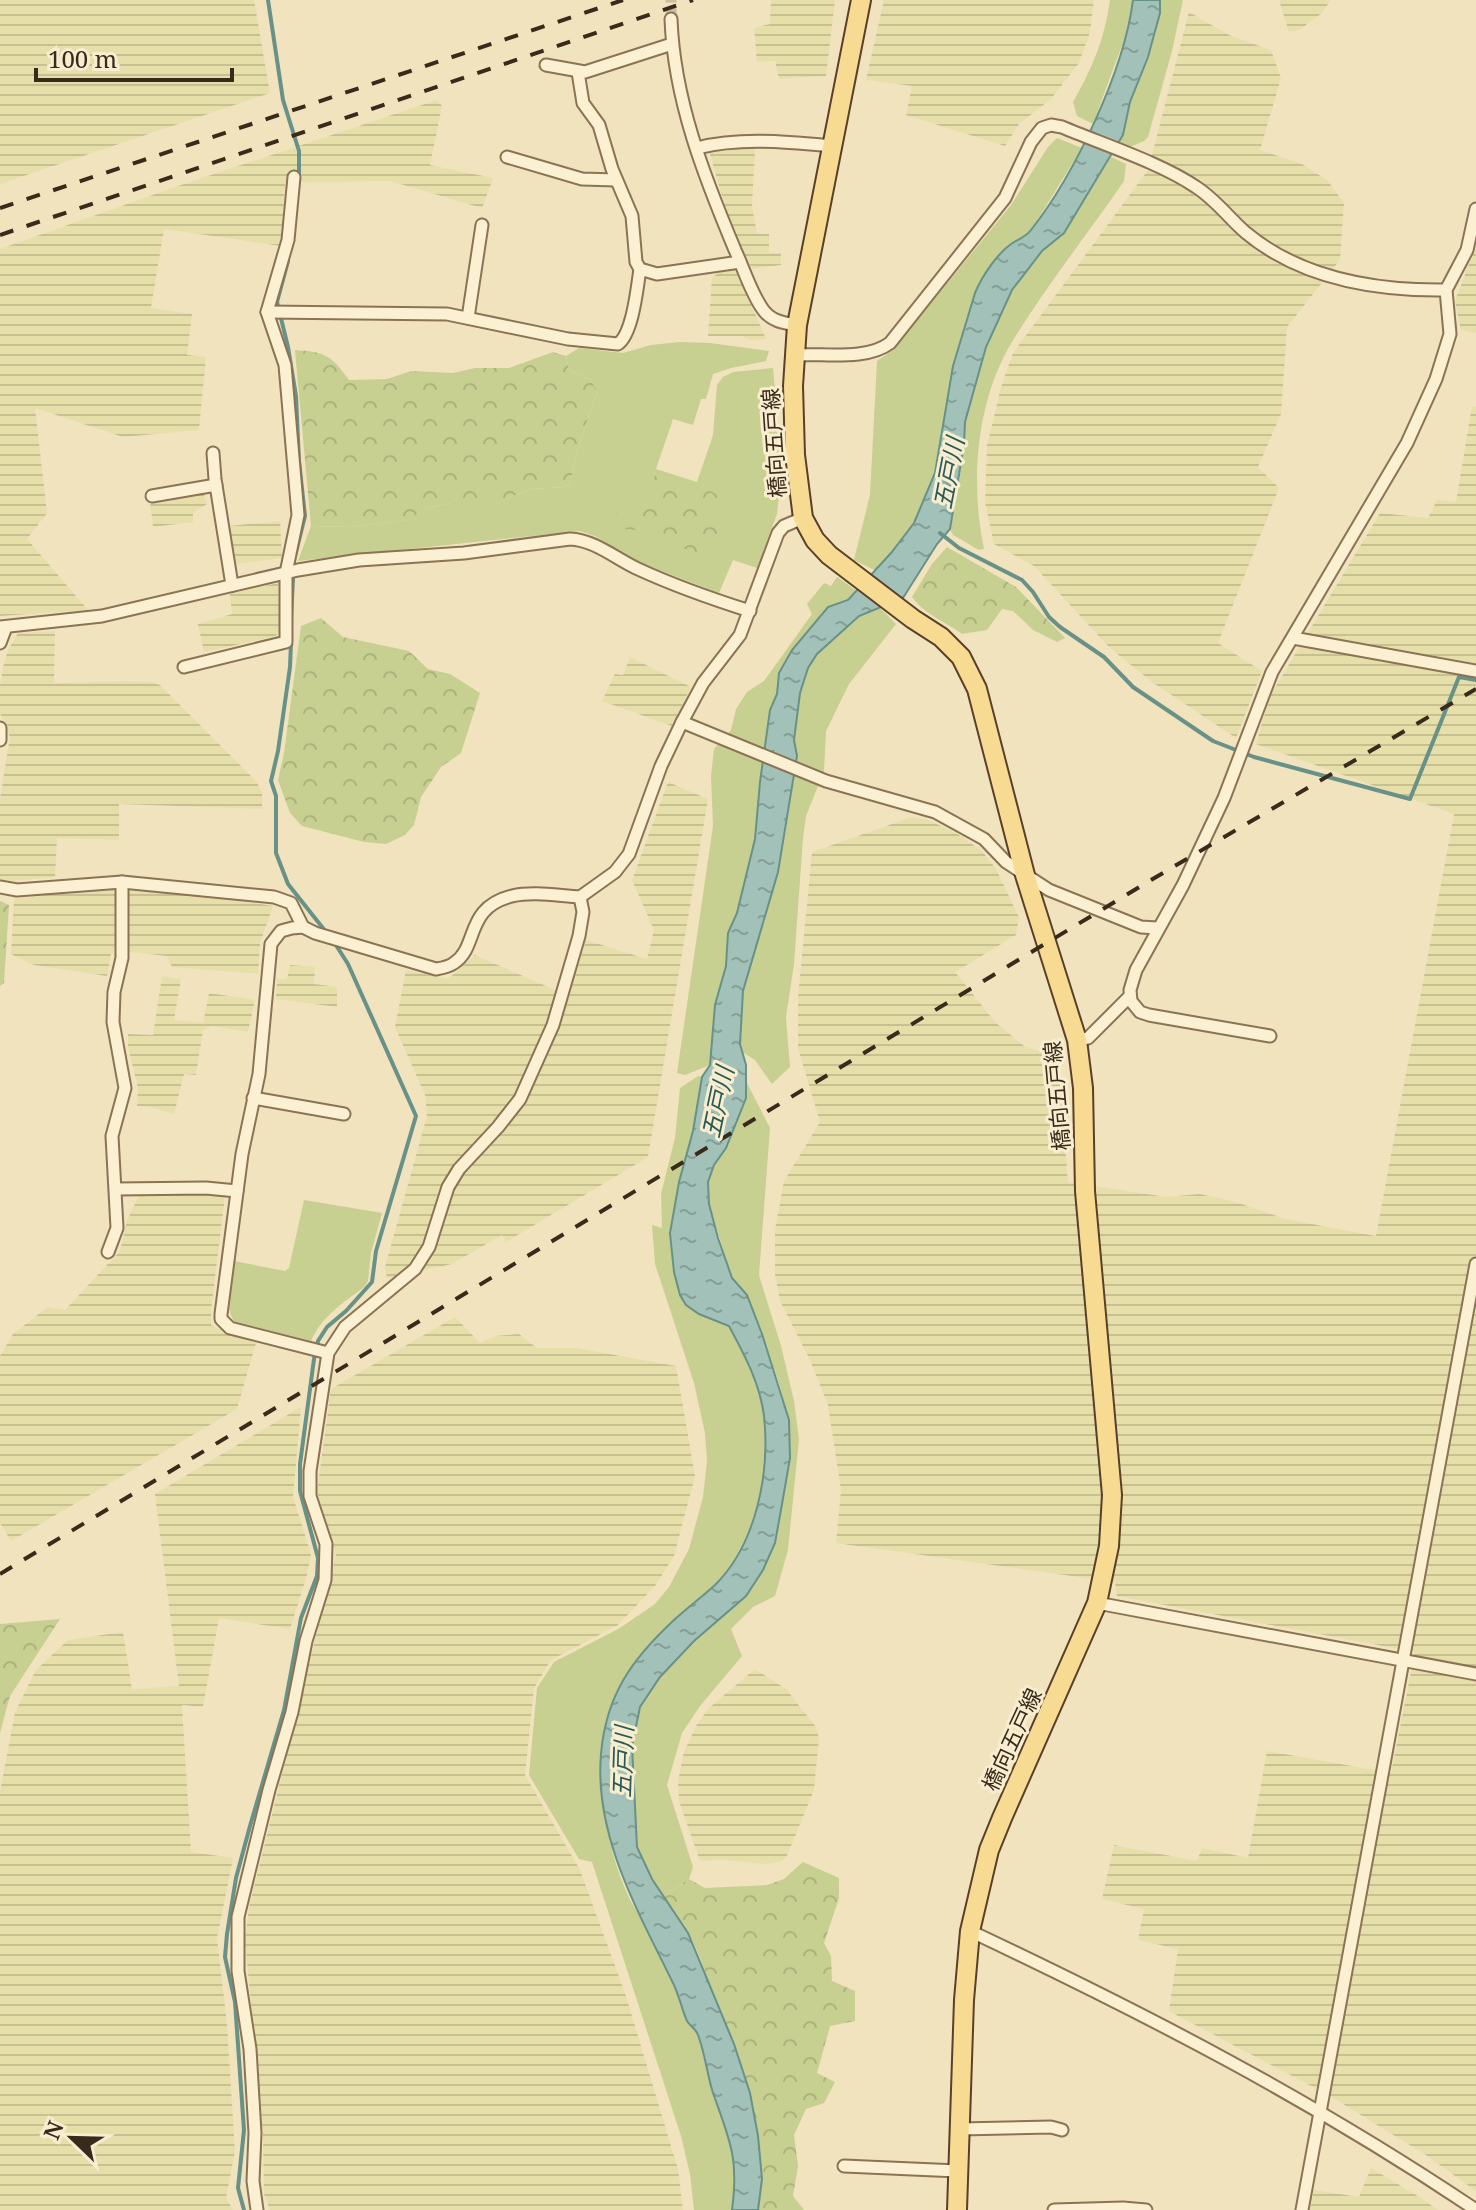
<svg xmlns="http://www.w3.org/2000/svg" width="1476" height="2210" viewBox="0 0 1476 2210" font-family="'Noto Serif','Noto Sans JP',serif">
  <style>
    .farmland { fill: url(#farmland-rules) }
    .green { fill: #c7d091 }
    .forest { fill: url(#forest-crowns) }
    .water { fill: url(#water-ripples); stroke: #689188; stroke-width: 2 }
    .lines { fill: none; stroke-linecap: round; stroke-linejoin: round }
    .stream { stroke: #689188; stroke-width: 4 }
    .street-tunnel { stroke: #ccbe9d; stroke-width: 11; stroke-dasharray: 11 5.5; stroke-linecap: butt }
    .street-casing { stroke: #8b7355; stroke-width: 15 }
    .primary-casing { stroke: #58402a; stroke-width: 22 }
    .street { stroke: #fbf0d1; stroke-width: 11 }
    .primary { stroke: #f8db92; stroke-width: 18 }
    .rail { stroke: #392a1b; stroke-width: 4; stroke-dasharray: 14 14; stroke-linecap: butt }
    .labels { text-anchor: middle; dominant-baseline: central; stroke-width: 6; stroke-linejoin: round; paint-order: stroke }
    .street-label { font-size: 22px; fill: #392a1b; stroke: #f8edce }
    .water-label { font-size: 24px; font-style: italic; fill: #295a58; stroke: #f8edce }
  </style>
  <defs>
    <pattern id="farmland-rules" width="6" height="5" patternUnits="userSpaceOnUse" patternTransform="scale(2)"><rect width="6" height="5" fill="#e7dfaa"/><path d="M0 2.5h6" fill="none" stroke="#c7c092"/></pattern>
    <pattern id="forest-crowns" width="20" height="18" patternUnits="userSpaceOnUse" patternTransform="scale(2)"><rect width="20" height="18" fill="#c7d091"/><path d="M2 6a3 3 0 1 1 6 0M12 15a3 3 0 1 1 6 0" fill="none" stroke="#acb37c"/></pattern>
    <pattern id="water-ripples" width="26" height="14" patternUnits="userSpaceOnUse" patternTransform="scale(2)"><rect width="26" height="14" fill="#a2c2b9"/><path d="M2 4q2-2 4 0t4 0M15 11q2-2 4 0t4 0" fill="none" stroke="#859e96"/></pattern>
  </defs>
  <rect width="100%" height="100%" fill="#f1e3be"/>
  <g class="farmland">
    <path d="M0,0H254L270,93L0,184Z"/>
    <path d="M771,0H835L826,76L779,79L775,61L757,62L754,28L770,24Z"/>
    <path d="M884,0H1094L1090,32L1079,63L1051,99L1019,124L1005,146L906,115L912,86L866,80Z"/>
    <path d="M1279,0H1330V1L1322,13L1299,30L1289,32Z"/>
    <path d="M1189,12L1229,35L1271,50L1281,78L1260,150L1302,164L1327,180L1344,203L1340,260L1287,327L1281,414L1258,467L1279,488L1218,643L1262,671L1236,738L1152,682L1110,648L1034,566L994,544L985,502L987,446L1001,387L1013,353L1148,170Z"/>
    <path d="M437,100L442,106L430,165L493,178L482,208L390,181L285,183L281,246L164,229L151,308L192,314L187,355L206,357L199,430L123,437L35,408L47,513L27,539L88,610L0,616V249L175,187Z"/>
    <path d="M752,148L755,150L752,206L757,234H769V253H781V265L752,269L730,224L710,154L712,151Z"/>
    <path d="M1476,246V333L1461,330L1455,301Z"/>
    <path d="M736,269L766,339L752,340L741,336H708L712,278L720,271Z"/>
    <path d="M1472,406L1476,407V2191L1426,2155L1330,2096L1169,2011L1178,1949L1138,1940L1144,1909L1102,1899L1114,1845L1197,1861L1202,1848L1248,1858L1267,1751L1391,1773L1415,1652L1117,1596L1115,1582L836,1543L841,1490L828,1405L810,1360L780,1301L775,1274V1230L784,1181L820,1122L798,1048V997L812,852L912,817L928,820L956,833L982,851L996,869L1019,917L1016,935L955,972L995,1022L1024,1046L1058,1057L1068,1182L1166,1197L1200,1194L1236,1202L1285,1219L1376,1236L1454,814L1256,744L1270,696L1380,513L1428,518L1437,500L1456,502Z"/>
    <path d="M204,494L207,504L193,513V522L153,527L150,501Z"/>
    <path d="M280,521L282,558L236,564L229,526Z"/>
    <path d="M278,583L280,630L276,636L204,652L198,624L232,614L230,594Z"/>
    <path d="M55,631L54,683L124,681L151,682L160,685L257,782L262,794V809L119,804V840L57,838L55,877L12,881L0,879V799L10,737L0,713V685L4,663L8,650L18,633Z"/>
    <path d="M630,657L691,687L672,726L602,701L615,674L623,675Z"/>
    <path d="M668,782L708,799L648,1157L506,1242L502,1235L452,1264L387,1278L385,1267L427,1116L425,1095L395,1027L406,970L448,979L475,955L569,996L586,940L647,959L654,930L632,880Z"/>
    <path d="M105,888L223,898L273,906L260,943L258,974L172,967L167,956L131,952L111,953L107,976L34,965L11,954L14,899Z"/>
    <path d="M290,965L315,967L314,984L337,987V1007L276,999L277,979H287Z"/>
    <path d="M162,976L181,979L174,1020L203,1023L209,993L255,1000L248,1032L212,1026L203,1030L196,1075L184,1074L174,1114L149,1107L137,1106L138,1088L128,1047V1034L153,1035Z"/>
    <path d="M139,1195L225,1196L211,1311V1325L256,1343L237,1409L11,1541L0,1523V1356L13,1334L48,1307L65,1310L120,1251L127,1221Z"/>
    <path d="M455,1317L480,1343L496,1336L519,1334L537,1348H576L676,1366L695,1476L674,1556L655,1586L618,1625L551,1660L534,1688L525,1775L580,1870L625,1993L678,2169L683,2210H270L264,2194L263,2133L245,1940L249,1908L336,1554L317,1492L331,1389Z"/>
    <path d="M301,1407L293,1497L311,1554L307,1575L290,1629L219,1618L203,1707L182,1705L191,1852L233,1858L217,1938L227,2024L235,2151L226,2198L233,2210H0V1792L15,1712L36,1670L68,1640L123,1632L132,1689L179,1686L155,1494Z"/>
    <path d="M755,1669L786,1689L816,1727L819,1738L814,1790L786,1858L780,1862L764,1864L723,1860L700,1861L679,1801L678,1781L684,1752L696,1726L709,1708Z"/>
    <path d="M1371,2168L1421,2198L1438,2210H1310L1314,2190L1359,2197Z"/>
  </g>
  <g class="green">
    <path d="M1110,0H1133L1125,37L1093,124L1077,116L1073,102C1092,69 1105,38 1110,0Z"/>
    <path d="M1160,0H1183L1172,51L1148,137L1144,141L1130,147L1119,142C1125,131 1125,117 1129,105C1140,70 1161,37 1160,0Z"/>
    <path d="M1057,138L1082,148L1028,235L1008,246L980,281L953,366L935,473L925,501L914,523L876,571L854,560L870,495L877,361L893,350L1011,205L1048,147Z"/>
    <path d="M1111,157L1126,164L1124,181C1087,235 1046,286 1012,342C976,401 970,482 984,549L979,550L953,535L950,529L964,444L965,422L986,347L1012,290L1042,251L1064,233Z"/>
    <path d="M680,342L710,343L769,351L766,361L731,368L713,374L706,399H701L693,425L673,419L656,469L697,482L713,435L717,385L723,377L733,372L773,368L781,452H778L774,462L782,465L777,514L757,568L733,560L719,593L640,563L595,536L579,531L298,561L311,526L349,527L408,520L426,508L451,503H496L531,489L564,487L570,484L577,451L597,392L591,380L569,370L566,356L579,348L623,353L651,345Z"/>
    <path d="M837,577L857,591L848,600L828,607L779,673L777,694L770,710L760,782L755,839L737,913L728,933L726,966L715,1005L710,1065L685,1075L677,1073L713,826L711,776L714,749L731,730L736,709L747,692L764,681L812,614L807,604L824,583L831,586Z"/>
    <path d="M880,608L896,624L849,684L826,731L824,771L806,816L803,838L794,964L786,1017L790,1067L772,1084L755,1060L742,1052L740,1044L743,991L751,957L764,924L786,830L788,796L797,756L794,740L800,693L808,668L817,654L859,616Z"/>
    <path d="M698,1076L702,1077L693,1131L679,1182L672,1218L699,1314L729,1326C744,1354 760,1384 764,1416C770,1474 756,1536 718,1581C705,1596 687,1608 673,1621C637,1655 608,1702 602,1752C596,1795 612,1867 633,1905C638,1914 645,1921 649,1931C659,1954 674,1978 682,2002C684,2008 685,2014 687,2020C690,2025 696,2028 698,2034C706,2052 707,2074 713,2092C729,2141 739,2157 732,2210H694L690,2174L681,2136L592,1862L579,1859L529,1775L537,1688L554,1662L620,1628L655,1604L669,1587L689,1549L703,1497L707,1461L705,1433L694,1383L655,1264L652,1225L662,1228L661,1194L675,1138L680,1088Z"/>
    <path d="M747,1083L770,1128L759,1275L781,1346L794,1401L799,1439L788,1550L775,1596L753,1607L731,1629L742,1656L700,1706L682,1733L667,1785L693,1867L689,1879L664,1896L652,1879L637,1847L632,1746L640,1707L660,1677L694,1641L746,1596L763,1570L775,1543L790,1458L789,1420L778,1380L747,1295L732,1278L709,1204L708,1182L714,1165L726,1148L746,1098Z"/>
    <path d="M304,1200L382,1213L371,1253L368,1281L364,1287C343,1303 322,1316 311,1341L234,1321C223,1304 232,1279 234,1261L285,1271L289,1268Z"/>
  </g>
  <g class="forest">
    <path d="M295,350C325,352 331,355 349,380L387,379L411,371L453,373L475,368H509L553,352L566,356L569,370L591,380L597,392L577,451L570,484L564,487L531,489L496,503H451L426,508L409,520L349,527L311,526Z"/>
    <path d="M658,474L690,487L702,486L721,497L708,512L713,520L732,532L721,552H694L677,546L662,532L622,529L616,513L624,505L637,504L646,482Z"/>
    <path d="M947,547L1016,587L1065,638L1057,642L1033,630L1013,611L1002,609L987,630L962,634C946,622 924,614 912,597L932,564Z"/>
    <path d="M321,618L343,637L409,651L428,669L450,674L480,693L461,753L441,767L421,797L414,825L405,835L386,844L364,842L302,826L290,813L278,780L284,753L301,626Z"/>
    <path d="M0,901L9,905L4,983L0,986Z"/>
    <path d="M60,1619L10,1696L0,1733V1624Z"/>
    <path d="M803,1862L839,1878V1898L824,1943L831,1956L832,1981L855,1991V2021L830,2026L817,2073L835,2082L824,2103L806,2109L794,2135L798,2166L793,2196L804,2210H758C767,2139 745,2072 718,2007C708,1982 701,1955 688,1932C681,1920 672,1908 664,1896L689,1879L705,1888L767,1885L784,1879Z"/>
  </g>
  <path class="water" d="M1133,0H1160V13L1148,57L1130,102L1123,135L1064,233L1042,251L1012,290L986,347L965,422L964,444L950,529L937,544L903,598L859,616L817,654L808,668L800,693L794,740L797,756L778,872L743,991L740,1044L746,1065V1098L726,1148L714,1165L708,1182L709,1204L718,1238L732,1278L747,1295L762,1334L789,1420L790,1458L782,1504L775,1543L763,1570L746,1596L694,1641L660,1677L640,1707L632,1746L637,1847L652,1879L688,1933L734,2044L750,2093L758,2136L762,2179L758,2210H732C739,2158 730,2141 713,2093C707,2074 705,2053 698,2035C696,2029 690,2026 687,2021C682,2010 679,1994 672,1981C638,1911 594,1836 601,1754C606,1695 632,1659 674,1620C687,1608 702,1597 715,1585C757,1543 770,1472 764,1416C760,1383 744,1354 729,1326L699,1314L686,1305L680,1295L674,1272L670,1233L679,1182L693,1131L702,1077L710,1065L715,1005L726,966L728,933L737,913L755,839L760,782L770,710L777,694L779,673L792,650L828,607L848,600L891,553L914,523L935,473L953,366L975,293C982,276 997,254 1011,244C1018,239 1026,237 1031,230C1075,174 1124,71 1133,0Z"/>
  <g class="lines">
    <g class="stream">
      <path d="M268,0L283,100L299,151V177"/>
      <path d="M288,261L277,302L288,347L296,396L299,461L305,516L294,560L291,618"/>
      <path d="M940,533L959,548L1022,580L1033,592L1049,617L1060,627L1104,657L1133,687L1213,741L1254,757L1410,799L1459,677L1476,680"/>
      <path d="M291,643L290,667L278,751L271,781L276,796V853L288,884L326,932"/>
      <path d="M244,2210L238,2188L244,2130L235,2002L225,1957L227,1934L236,1878L250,1826L284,1710L301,1618L317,1576L318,1558L300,1491V1464L314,1359L318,1341L327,1327L346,1311L372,1282L376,1251L416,1116L348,964L334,942"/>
    </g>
    <path class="street-tunnel" d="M671,19V0"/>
    <g class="street-casing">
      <g id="street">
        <path d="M671,19C674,100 704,176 735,250C744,269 751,294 764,311C773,322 785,323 797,325"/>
        <path d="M546,65L585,72L672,44"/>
        <path d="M578,72L583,103L599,125L612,169L632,216L636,262L640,269L657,274L740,262"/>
        <path d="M697,148C740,137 788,142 832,146"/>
        <path d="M507,157L582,179L616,180"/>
        <path d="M267,312L447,314L568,339L618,344C633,333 637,288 640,269"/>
        <path d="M468,318L482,225"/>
        <path d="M795,355C824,353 866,361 890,343L1005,198L1031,142L1042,128L1051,125L1062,127C1102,144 1161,163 1196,187C1215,199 1228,217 1245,232C1301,279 1376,291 1446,290"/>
        <path d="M213,453L215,479L232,585"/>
        <path d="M152,496L216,485"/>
        <path d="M0,627L102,616L298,570L359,560L464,553L570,539C595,540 616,559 638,569C675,586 712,599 750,611"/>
        <path d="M1293,638L1476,671"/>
        <path d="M0,643L6,627"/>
        <path d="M184,667L286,642V573L298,515L285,365L267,312L288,240L294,177"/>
        <path d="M682,722L826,781L935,812L984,839L1006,862L1049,890L1141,927L1157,928"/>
        <path d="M0,728V740"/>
        <path d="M0,887L17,890L122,882L274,897L291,903L303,927"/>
        <path d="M1270,1036L1149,1015L1140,1012L1131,1001L1130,990L1136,970L1183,885L1224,798L1272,672L1407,443L1436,379L1450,334L1446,290L1467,250L1476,209"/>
        <path d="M1077,1040L1088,1038L1130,996"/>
        <path d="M253,1098L344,1114"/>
        <path d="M116,1189L206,1188L237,1191"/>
        <path d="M108,1252L117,1228L112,1136L125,1088L113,1022L114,992L122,958V882"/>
        <path d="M328,1353L230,1328L221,1319V1314L242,1154L259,1074L271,944L281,931L292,928L303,927L315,933L436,969C442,968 449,967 454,963C479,947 464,908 512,896C534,891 559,896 580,897L615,872L629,854L661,766L682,722L703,683L740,635L778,533L784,526L803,518"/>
        <path d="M1097,1603L1476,1674"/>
        <path d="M970,1931C1146,2014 1314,2101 1476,2210"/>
        <path d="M960,2129L1051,2127L1062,2130"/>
        <path d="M844,2166L958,2171"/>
        <path d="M257,2210L253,2181L255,2133L250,2049L238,1971V1917L269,1790L292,1712L306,1641L325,1580L326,1544L310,1496V1471L328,1353L345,1327L415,1269L429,1247L448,1187L459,1169L498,1127L520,1099L553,1025L579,936L583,912L580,897"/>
        <path d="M1054,2210L1123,2208L1146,2210"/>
        <path d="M1302,2210L1476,1264"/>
      </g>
    </g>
    <g class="primary-casing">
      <path id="primary" d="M861,0L797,325L793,386L795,455L803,518L815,540L829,555L913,619L941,637L961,657L977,689L1025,875L1077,1040L1083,1088L1085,1191L1112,1495L1109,1546L1097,1603L1002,1818L989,1850L970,1931L964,2000L957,2210"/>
    </g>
    <use href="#street" class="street"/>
    <use href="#primary" class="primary"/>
    <g class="rail">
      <path d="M0,208L623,0"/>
      <path d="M0,235L693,0"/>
      <path d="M0,1574L1151,880L1476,689"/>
    </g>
  </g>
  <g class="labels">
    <g class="street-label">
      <text transform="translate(773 443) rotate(-94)">橋向五戸線</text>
      <text transform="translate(1056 1096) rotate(-95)">橋向五戸線</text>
      <text transform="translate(1011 1739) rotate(-65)">橋向五戸線</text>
    </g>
    <g class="water-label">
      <text transform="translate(948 473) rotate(-79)">五戸川</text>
      <text transform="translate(717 1102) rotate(-78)">五戸川</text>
      <text transform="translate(622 1762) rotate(-88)">五戸川</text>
    </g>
  </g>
  <g transform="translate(72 2138) rotate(293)" stroke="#f8edce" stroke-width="6" paint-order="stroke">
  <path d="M0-6L14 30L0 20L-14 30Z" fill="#392a1b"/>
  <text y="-12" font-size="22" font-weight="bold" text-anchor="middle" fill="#392a1b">N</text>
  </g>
  <path d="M36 68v12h196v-12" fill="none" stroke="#392a1b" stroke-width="4"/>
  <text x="48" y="68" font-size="24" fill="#392a1b" stroke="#f8edce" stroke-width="6" paint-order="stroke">100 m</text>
</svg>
